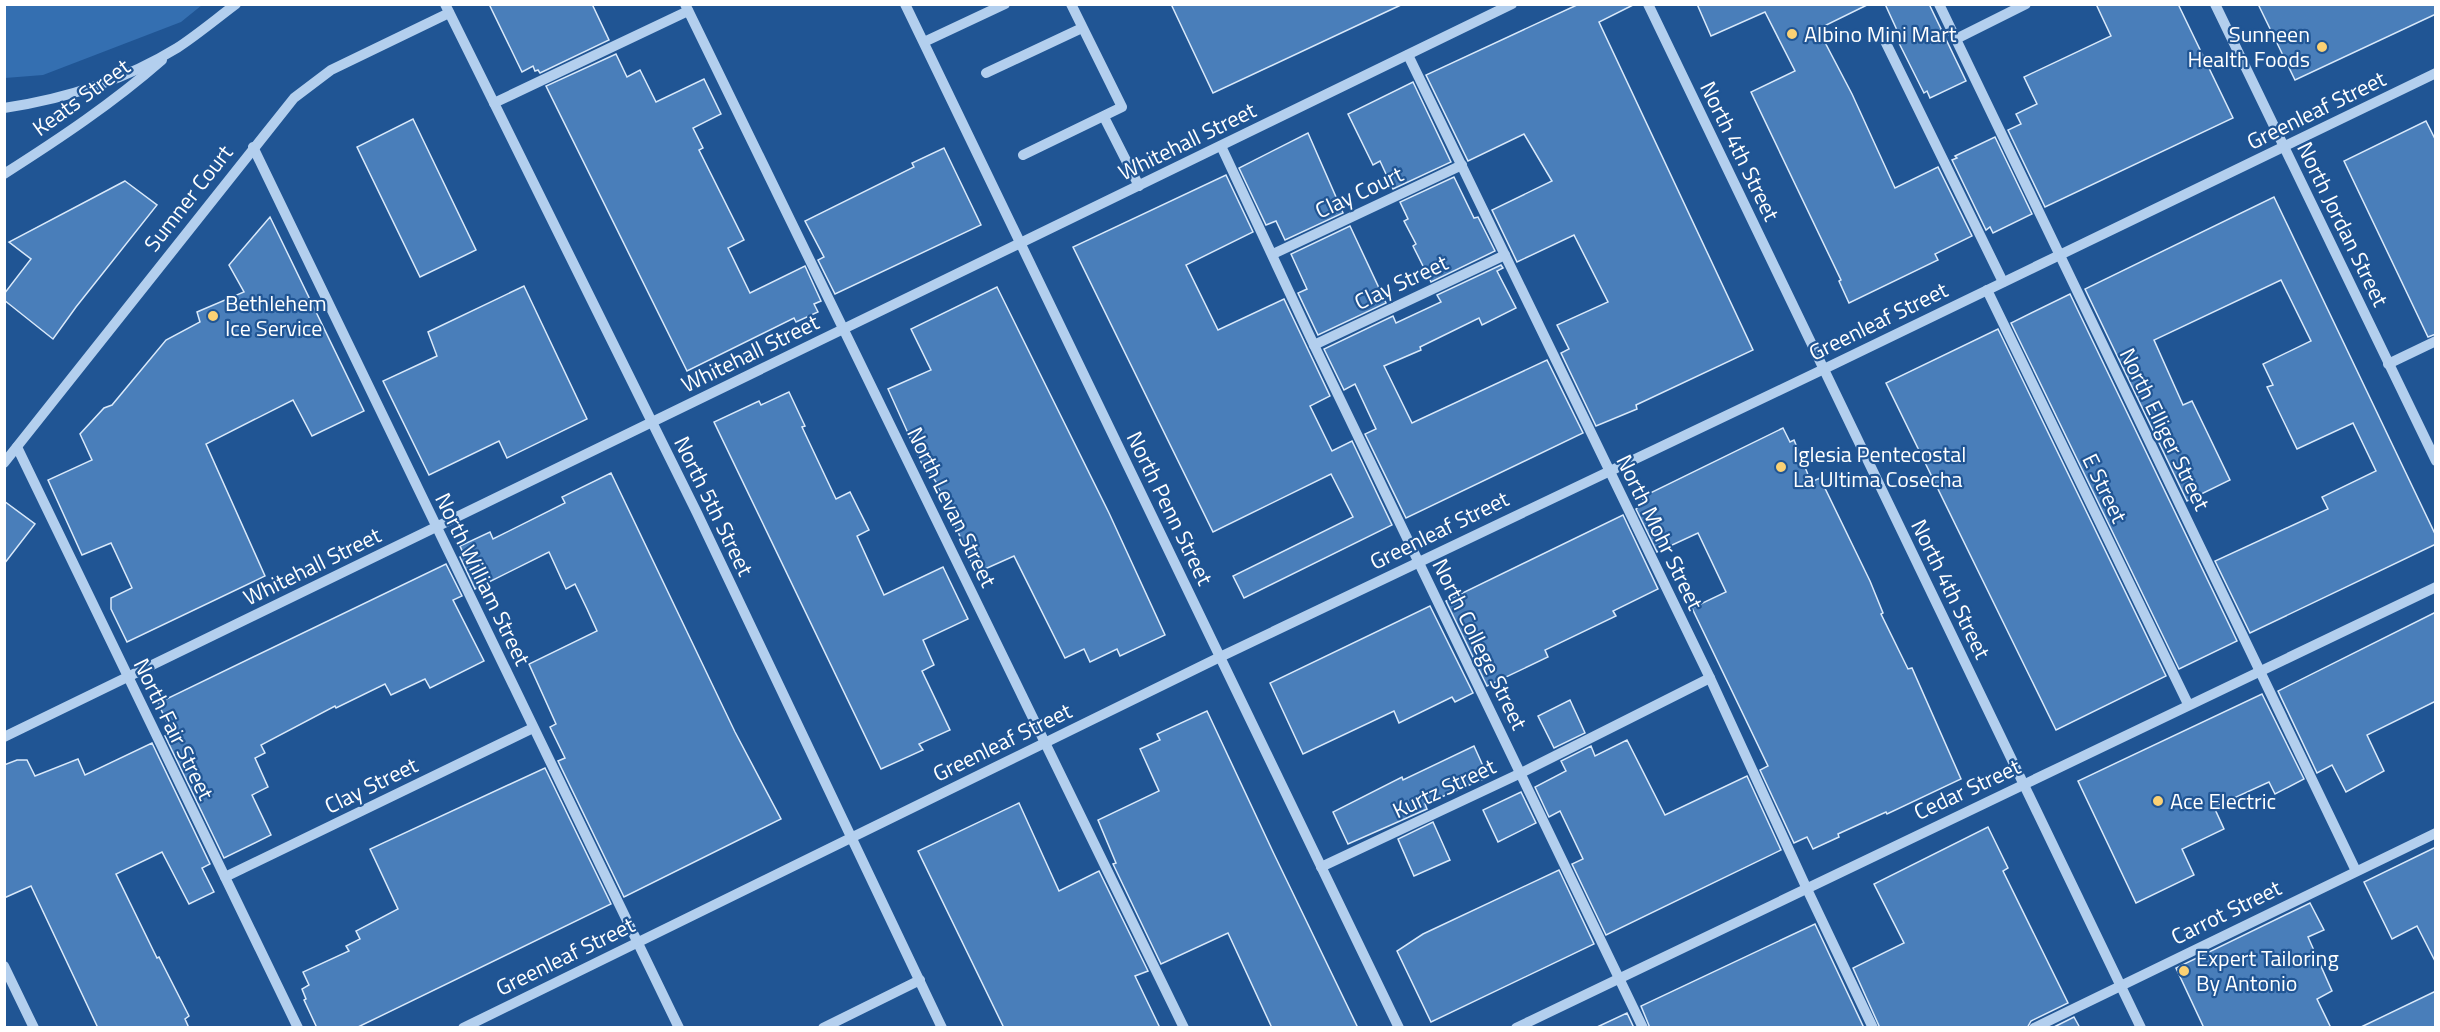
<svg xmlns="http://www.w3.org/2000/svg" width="2440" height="1032" viewBox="0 0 2440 1032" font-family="'Titillium Web',sans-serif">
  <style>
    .green { fill: #346fb1 }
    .building { fill: #497eba; stroke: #d9e9fa; stroke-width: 1.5 }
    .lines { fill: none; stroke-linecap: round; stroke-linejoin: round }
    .minor { stroke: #b3cfee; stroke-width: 10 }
    .poi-dot { fill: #fbd174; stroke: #205594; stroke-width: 2 }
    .labels { text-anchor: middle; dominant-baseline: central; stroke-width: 4.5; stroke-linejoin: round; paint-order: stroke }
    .poi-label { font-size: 22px; fill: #fff; stroke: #205594; text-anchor: start }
    .street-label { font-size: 22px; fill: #fff; stroke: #205594 }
  </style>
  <rect width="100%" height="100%" fill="#205594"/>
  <path class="green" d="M5,4H202V5L181,22L43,75L5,78Z"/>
  <g class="building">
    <path d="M489,4H592L609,40L540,73L538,70L535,71L533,66L522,72Z"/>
    <path d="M1171,4H1403L1213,93Z"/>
    <path d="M1579,4H1635L1599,22L1753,350L1636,405L1637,409L1596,426L1561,353L1569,349L1557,325L1608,302L1574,235L1517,262L1492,210L1552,181L1524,134L1468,161L1426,75Z"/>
    <path d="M1697,4H1869L1818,29L1852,94L1895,188L1938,167L1972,236L1935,254L1938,260L1849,303L1839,281L1841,280L1751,92L1795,71L1765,12L1711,36Z"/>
    <path d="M1885,4H1929L1966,81L1930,98L1927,91L1924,93L1899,43L1902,41Z"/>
    <path d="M2096,4H2178L2233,118L2045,207L2008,130L2021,124L2016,114L2037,104L2024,77L2111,36Z"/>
    <path d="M2258,4H2436V14L2295,80Z"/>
    <path d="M616,54L627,77L640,70L656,102L704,79L721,114L693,128L703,148L699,150L744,240L728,248L750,293L805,266L821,301L814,304L818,312L796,322L794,318L687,371L546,86Z"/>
    <path d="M1413,82L1451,162L1393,189L1380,161L1373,165L1348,114Z"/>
    <path d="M413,119L476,250L420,277L357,147Z"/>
    <path d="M2426,121L2436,141V334L2428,337L2344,161Z"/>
    <path d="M1308,133L1343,213L1285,240L1276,221L1266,225L1239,168Z"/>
    <path d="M1995,137L2032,214L1993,233L1990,227L1986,230L1952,160L1957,158L1955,156Z"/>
    <path d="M944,148L981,225L835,294L818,260L824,257L805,221L914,167L912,163Z"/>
    <path d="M1226,175L1253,232L1186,265L1218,330L1284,299L1330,396L1310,406L1332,451L1352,441L1392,525L1244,598L1233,576L1353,517L1331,474L1213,532L1073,247Z"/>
    <path d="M1454,177L1474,218L1478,217L1495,251L1431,282L1413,246L1416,244L1404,221L1408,219L1400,202Z"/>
    <path d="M125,181L157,205L76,307L53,339L4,300V294L31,259L9,242Z"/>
    <path d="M2274,197L2436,536V544L2250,633L2215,561L2328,509L2322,497L2376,471L2353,423L2297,449L2267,387L2273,385L2263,364L2311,341L2281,280L2154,340L2183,405L2192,401L2230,480L2187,501L2085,289Z"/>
    <path d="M270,217L364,411L312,436L293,400L206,444L265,576L127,642L111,609V598L132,588L111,543L82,555L48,480L92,460L80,434L104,408L112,405L166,340L200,322L197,312L244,292L229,265Z"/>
    <path d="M1350,226L1386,303L1318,335L1298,293L1307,289L1291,254Z"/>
    <path d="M1501,265L1503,268L1497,271L1516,308L1482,325L1479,318L1420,347L1421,350L1384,366L1412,423L1547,360L1583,433L1406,518L1365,434L1376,429L1355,384L1344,390L1324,349L1393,316L1396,323L1441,302L1437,295Z"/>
    <path d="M524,286L587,419L507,458L499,441L429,475L383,381L437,356L428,332Z"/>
    <path d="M997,287L1109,513L1165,635L1120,656L1117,649L1090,662L1084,649L1065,658L1014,556L976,573L936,482L929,471L926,473L888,389L931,370L911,329Z"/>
    <path d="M2070,294L2237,641L2179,669L2011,323Z"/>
    <path d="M1998,329L2166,676L2056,730L1886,383Z"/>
    <path d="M789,392L805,426L802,427L836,499L850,492L869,530L857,536L884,595L943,567L968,619L923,640L934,665L922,671L950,730L919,744L923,750L881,769L714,422L759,401L761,405Z"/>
    <path d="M1783,428L1790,442L1794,440L1811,482L1820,478L1870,581L1883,613L1881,614L1908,669L1912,668L1961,779L1887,814L1886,812L1838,834L1839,837L1813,849L1807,837L1794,843L1760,770L1768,766L1692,608L1726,592L1698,533L1657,552L1636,509L1645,504L1642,497Z"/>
    <path d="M611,473L735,732L781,819L624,897L558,761L565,758L550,727L556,724L529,664L597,631L587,609L575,584L566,589L549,552L475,589L460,557L464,555L460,546L490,532L493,539L565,503L562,497Z"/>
    <path d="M4,501L35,524L4,564Z"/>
    <path d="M1623,515L1658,589L1613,611L1616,616L1545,650L1548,657L1487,686L1446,601Z"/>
    <path d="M446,564L462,596L453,600L484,661L430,688L425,679L391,695L385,684L336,708L335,706L261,745L265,753L255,758L268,787L252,795L271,835L224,858L165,736L172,733L158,703Z"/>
    <path d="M1430,606L1473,693L1455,702L1452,697L1399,723L1394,711L1303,754L1270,683Z"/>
    <path d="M2436,612V701L2367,735L2384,771L2346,792L2332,765L2317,773L2278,691Z"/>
    <path d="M2262,694L2304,779L2275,794L2269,782L2214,807L2224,829L2182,849L2194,875L2136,903L2078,781Z"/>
    <path d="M1570,700L1585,733L1554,748L1538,716Z"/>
    <path d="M1207,711L1274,854L1358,1028H1272L1228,933L1161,964L1113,864L1116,863L1098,820L1159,791L1140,749L1160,740L1157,734Z"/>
    <path d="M1627,740L1665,815L1747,776L1781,850L1606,935L1572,864L1583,859L1560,811L1549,817L1535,787L1566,771L1561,761L1591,746L1595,756Z"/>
    <path d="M152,743L210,864L202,868L214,892L189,904L162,852L116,874L157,958L159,957L189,1016L185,1019L189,1028H98L31,886L4,898V765L17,760H27L35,776L78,759L85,775Z"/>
    <path d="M1474,746L1488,777L1425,804L1427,809L1348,844L1333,812L1402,777L1403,780Z"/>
    <path d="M545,768L611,904L356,1028H317L304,1000L306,999L302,989L309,985L303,972L349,951L346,946L360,939L356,931L398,909L370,849Z"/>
    <path d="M1521,792L1536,823L1498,842L1483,810Z"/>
    <path d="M1019,803L1059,891L1099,871L1148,971L1135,976L1160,1028H1004L918,851Z"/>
    <path d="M1433,822L1450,860L1414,876L1398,839Z"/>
    <path d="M1988,827L2008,868L2003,871L2068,1003L2031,1021L2027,1028H1880L1853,968L1904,943L1874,884Z"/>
    <path d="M2436,847V963L2417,926L2392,939L2364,882Z"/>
    <path d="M1559,870L1594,944L1431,1022L1397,951L1423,934Z"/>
    <path d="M2310,903L2324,930L2308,937L2332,991L2317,999L2331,1028H2204L2176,968Z"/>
    <path d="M1815,924L1864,1028H1650L1641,1006Z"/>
    <path d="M2436,991V1028H2359Z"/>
    <path d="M1627,1013L1634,1028H1595Z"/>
    <path d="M2074,1017L2080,1028H2052Z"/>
  </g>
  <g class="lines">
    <g class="minor">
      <path d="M445,4L697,513L942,1028"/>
      <path d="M685,4L1184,1028"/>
      <path d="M905,4L1399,1028"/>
      <path d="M1648,4L2141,1028"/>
      <path d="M1939,4L2356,871"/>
      <path d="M2215,4L2436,461"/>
      <path d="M1883,37L2003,282"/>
      <path d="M1956,39L2026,4"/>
      <path d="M924,42L1005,4"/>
      <path d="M1408,55L1710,678L1806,887L1873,1028"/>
      <path d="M986,73L1082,28"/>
      <path d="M494,103L688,11"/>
      <path d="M4,108C64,99 125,80 177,48C197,35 216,19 236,4"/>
      <path d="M1104,117L1139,186"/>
      <path d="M1221,146L1314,345L1643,1028"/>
      <path d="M253,147L679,1028"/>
      <path d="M1023,155L1122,107L1071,4"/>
      <path d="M4,174C59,139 113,103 162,60"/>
      <path d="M1273,254L1462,165"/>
      <path d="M1987,290L2188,704"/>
      <path d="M1314,345L1505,255"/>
      <path d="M2388,364L2436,341"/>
      <path d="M17,447L298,1028"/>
      <path d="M4,463L294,98L331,70L449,13"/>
      <path d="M4,737L1512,4"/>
      <path d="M1321,867L1521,773L1710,678"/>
      <path d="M225,877L533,728"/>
      <path d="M4,966L34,1028"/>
      <path d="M463,1028L1220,657L1824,369L2436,73"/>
      <path d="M823,1028L920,980"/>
      <path d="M1516,1028L2436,587"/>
      <path d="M2034,1028L2436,833"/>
    </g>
  </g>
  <g class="poi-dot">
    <circle cx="1792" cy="34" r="6"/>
    <circle cx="2322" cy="47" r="6"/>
    <circle cx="213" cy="316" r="6"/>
    <circle cx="1781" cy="467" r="6"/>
    <circle cx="2158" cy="801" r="6"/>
    <circle cx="2184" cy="971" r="6"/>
  </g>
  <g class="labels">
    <g class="poi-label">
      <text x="1804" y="34">Albino Mini Mart</text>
      <text x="2310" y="34" text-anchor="end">Sunneen<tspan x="2310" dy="25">Health Foods</tspan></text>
      <text x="225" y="303">Bethlehem<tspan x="225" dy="25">Ice Service</tspan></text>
      <text x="1793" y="454">Iglesia Pentecostal<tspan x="1793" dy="25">La Ultima Cosecha</tspan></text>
      <text x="2170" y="801">Ace Electric</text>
      <text x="2196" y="958">Expert Tailoring<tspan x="2196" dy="25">By Antonio</tspan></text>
    </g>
    <g class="street-label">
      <text transform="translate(81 97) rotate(-36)">Keats Street</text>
      <text transform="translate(2316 110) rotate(-26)">Greenleaf Street</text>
      <text transform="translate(1187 141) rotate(-26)">Whitehall Street</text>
      <text transform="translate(1740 151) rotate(64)">North 4th Street</text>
      <text transform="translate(1359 192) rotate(-25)">Clay Court</text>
      <text transform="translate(188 198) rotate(-52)">Sumner Court</text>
      <text transform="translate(2343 224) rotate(64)">North Jordan Street</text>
      <text transform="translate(1401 282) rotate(-25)">Clay Street</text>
      <text transform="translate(1878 321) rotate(-26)">Greenleaf Street</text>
      <text transform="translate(750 353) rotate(-26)">Whitehall Street</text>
      <text transform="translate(2165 429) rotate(64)">North Elliger Street</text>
      <text transform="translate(2105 488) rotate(64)">E Street</text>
      <text transform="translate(714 506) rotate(64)">North 5th Street</text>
      <text transform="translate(952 507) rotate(64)">North Levan Street</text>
      <text transform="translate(1170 508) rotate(64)">North Penn Street</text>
      <text transform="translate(1439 530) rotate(-26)">Greenleaf Street</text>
      <text transform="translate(1660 532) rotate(64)">North Mohr Street</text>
      <text transform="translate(312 566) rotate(-26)">Whitehall Street</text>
      <text transform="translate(483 579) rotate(64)">North William Street</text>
      <text transform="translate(1951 589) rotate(64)">North 4th Street</text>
      <text transform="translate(1480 644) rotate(64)">North College Street</text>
      <text transform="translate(174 729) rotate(64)">North Fair Street</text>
      <text transform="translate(1002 742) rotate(-26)">Greenleaf Street</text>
      <text transform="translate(371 785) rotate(-26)">Clay Street</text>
      <text transform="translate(1444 788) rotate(-25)">Kurtz Street</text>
      <text transform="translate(1967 789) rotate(-25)">Cedar Street</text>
      <text transform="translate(2226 912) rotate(-26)">Carrot Street</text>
      <text transform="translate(565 956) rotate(-26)">Greenleaf Street</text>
    </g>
  </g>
  <rect width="2440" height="1032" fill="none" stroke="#ffffff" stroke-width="12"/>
</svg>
